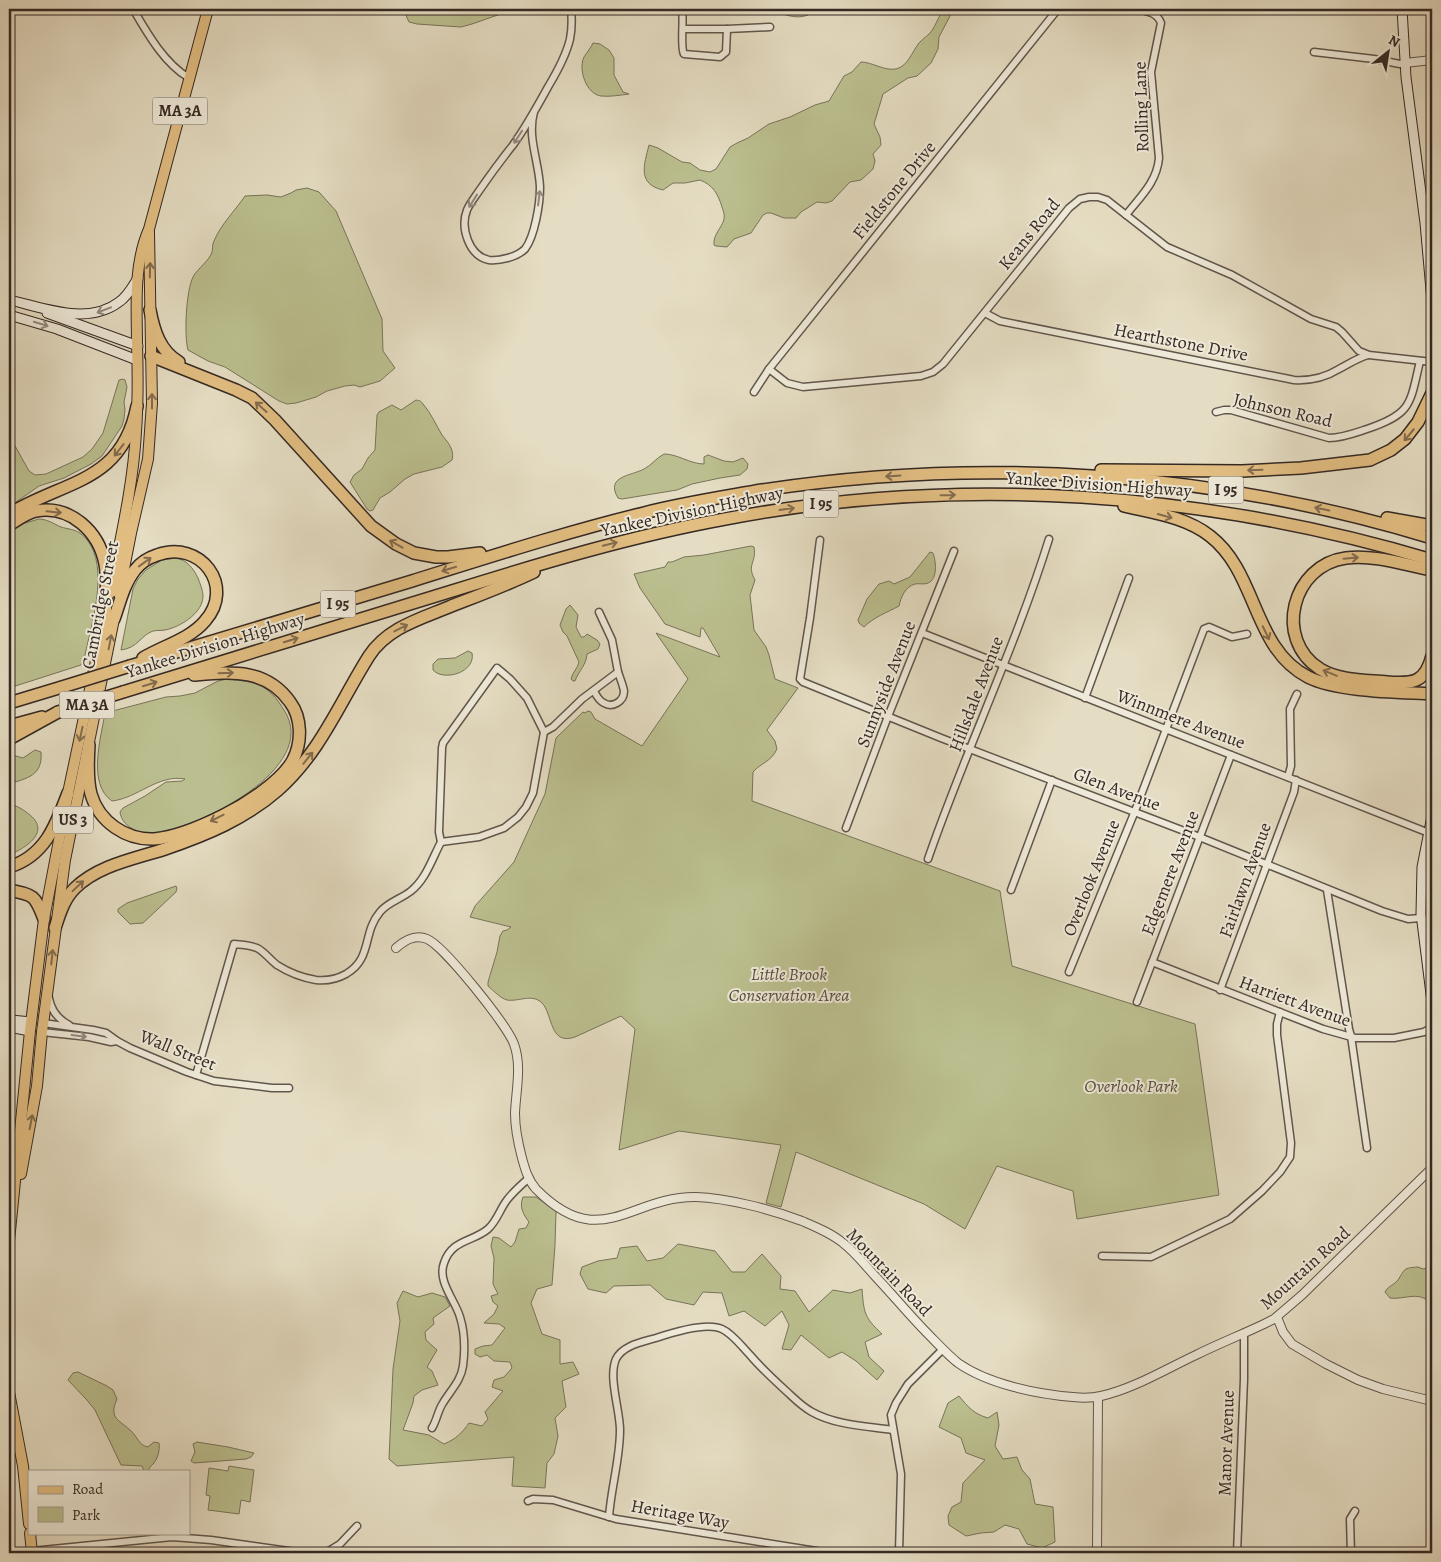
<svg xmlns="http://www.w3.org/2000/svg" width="1441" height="1562" viewBox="0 0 1441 1562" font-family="Alegreya,serif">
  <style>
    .green { fill: #bbbf8f; stroke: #78745a }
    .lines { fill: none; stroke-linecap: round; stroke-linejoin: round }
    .minor-casing { stroke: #61564c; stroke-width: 9 }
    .tertiary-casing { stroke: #61564c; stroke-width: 10 }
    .secondary-casing { stroke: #352924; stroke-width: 11 }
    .primary-casing { stroke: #352924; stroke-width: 12 }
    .trunk-casing { stroke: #352924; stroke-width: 12 }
    .motorway-casing { stroke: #352924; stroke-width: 14 }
    .minor { stroke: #eee9d8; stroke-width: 6 }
    .tertiary { stroke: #eee9d8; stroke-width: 8 }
    .secondary { stroke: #eee9d8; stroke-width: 9 }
    .primary { stroke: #e2be82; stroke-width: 10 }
    .trunk { stroke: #e2be82; stroke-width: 10 }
    .motorway { stroke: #e2be82; stroke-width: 11 }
    .motorway-bridge-casing { stroke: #352924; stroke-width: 14; stroke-linecap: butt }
    .motorway-bridge { stroke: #e2be82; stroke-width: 11 }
    .oneway { stroke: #92897e }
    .oneway2 { stroke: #836c4e }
    .labels { text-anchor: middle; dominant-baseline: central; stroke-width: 4; stroke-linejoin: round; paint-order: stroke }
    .shield { fill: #eee9d8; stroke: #6c635a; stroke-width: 1 }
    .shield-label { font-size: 16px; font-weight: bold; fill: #352924 }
    .street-label { font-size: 18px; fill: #352924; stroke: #eee9d8 }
    .park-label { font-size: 18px; font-style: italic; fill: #564e3f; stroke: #eee9d8 }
  </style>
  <rect width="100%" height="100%" fill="#e5ddc3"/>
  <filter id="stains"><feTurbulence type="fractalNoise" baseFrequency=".004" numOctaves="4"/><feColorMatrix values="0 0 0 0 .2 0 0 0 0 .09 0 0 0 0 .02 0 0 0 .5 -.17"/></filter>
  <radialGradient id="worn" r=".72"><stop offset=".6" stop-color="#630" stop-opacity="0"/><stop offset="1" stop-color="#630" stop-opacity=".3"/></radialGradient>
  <g class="green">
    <path d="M403,9H515L472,24L461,27L417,24L409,22Z"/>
    <path d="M771,9H819C815,10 811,13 808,15C796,20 782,14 771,9Z"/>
    <path d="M945,9H950V16L939,37L938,49L931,63L917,76L908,78L883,94L874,124L880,137L881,145L873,154L875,161L873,169L861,180L850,182L832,201L826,203L817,202L801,212L796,218H784L771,213H767L763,215L751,233L734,239L727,247L716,246L714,245C713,234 722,228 724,219C725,215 723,210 722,207C718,194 713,185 700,180L685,183H673L663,190C637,184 644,165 649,145L658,148L682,162L690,163L700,170L710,172L716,169L730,147L737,143L748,138L769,124L790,117L815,105L829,101L844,76L852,72L861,62C872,62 884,71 896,69C908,66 912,52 919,43C923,38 930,35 933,29C937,22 939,15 945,9Z"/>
    <path d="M593,43L600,44L609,50L614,58V75L623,92L629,94C621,95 610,97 601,96C586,94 578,69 584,57C587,52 591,48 593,43Z"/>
    <path d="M307,188L319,192L336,211L382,319L383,351L395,368L380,381L360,387L354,385L345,386L327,391L316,397L296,403L287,404L279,401L225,367L208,361L188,350C184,336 186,291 193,277C197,269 210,260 212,252C213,248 212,245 214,241C221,224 235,211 245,196L267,195L281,197L291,193L296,190Z"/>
    <path d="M123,379L125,380L127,387L124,402L125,409L124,419L122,426L102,456L91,464L64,478L39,486L9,507V435L29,471L35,475L46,474L83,457L92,449L103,433L119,380Z"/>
    <path d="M416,400C420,401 420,400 423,404C431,413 436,425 442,435C445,439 449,443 451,448C453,453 453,456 452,460L442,467L414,474L405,479L390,492L380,498L373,510L370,511L367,509L350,482L354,475L362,469L368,458L375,450L377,415L379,412L392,405L401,410Z"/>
    <path d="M664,454C678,454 690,464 704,464V457L708,455L724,461L733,462L743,458L748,464L747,469L740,475L720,478L692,484L677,490L622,499L618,498C605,476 631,476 644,469C652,465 656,458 664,454Z"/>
    <path d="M39,519C47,519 54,524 61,527C67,529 74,529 80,533C113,558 92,621 85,655L81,665L9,688V531L25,523Z"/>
    <path d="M751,546L754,547C757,563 746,564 755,580L750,595L754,630L766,647L769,655L775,679L798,688L767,730L775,741L777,749C771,762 762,762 753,772L752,801L1000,891L1012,966L1195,1024L1219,1195L1077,1219L1073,1191L997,1166L965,1229L924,1204L796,1152L781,1207L766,1203L781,1145L679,1131L619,1150L635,1029L621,1016L575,1037C549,1046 553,1014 542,1003C532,993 519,1002 507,1000C500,998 494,991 488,986V982L497,952L500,936L503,931L507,930L511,927L470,917L475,906L514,862L545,794L556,738L583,712L585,713L588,711L591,712L595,719L642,746L688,679L656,633L720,657L703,628H701L700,637L665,624L640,588L634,574L665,567L668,562H672L684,557L704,555Z"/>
    <path d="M930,552L933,553C936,561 938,579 928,583C924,585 919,583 915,584C905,587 901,597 899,606C886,613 874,617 864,627L859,623L858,620L867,599L879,584L889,581L894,584L910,577Z"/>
    <path d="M176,558C187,560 193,568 198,578C200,584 203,590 203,596C203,612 183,625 169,629C164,631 158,630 153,631C141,635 138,648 121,650L133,589L138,579L146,570L162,560Z"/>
    <path d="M570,605L578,615L576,627L581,637H584L587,634L597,640L600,644L598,649L587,654C586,666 579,670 575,681H573L571,679C572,673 578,668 579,662L567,636L563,632L560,625L566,609Z"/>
    <path d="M468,651L472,653C476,672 444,682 433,670V664L438,659L455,658Z"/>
    <path d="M227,679C257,682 268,684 284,710C322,768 196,830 152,833C138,833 122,827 120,812L123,808L145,796L166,782L182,781L185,779C158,774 138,798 112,801C87,784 101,738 105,713L166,697L180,696L195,693L218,681Z"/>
    <path d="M35,750L41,752C43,776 27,778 9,784V754L23,758Z"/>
    <path d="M9,804C15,805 21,808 26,812C53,830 28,847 9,855Z"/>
    <path d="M176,886L177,888L176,892L143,923L130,924L118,912V909L127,903Z"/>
    <path d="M523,1197H536L556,1211L555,1245L552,1285L537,1289L531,1303L542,1334L560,1340V1364L573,1362L579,1374L562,1381L566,1407L555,1418L558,1436L554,1454L547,1463L545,1488L512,1486L514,1457L397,1466L389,1459L393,1369L400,1321L397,1303L403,1291L418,1297L432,1293L445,1297L450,1306L433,1318L434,1324L425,1332L426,1340L437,1350L427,1367L432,1371L438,1385L422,1390L414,1396L413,1403L403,1430L429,1435L444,1444C456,1439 462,1433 469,1423L482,1426L488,1419L485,1412L503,1391L492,1387L494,1380L504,1377L512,1368L510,1362L494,1361L487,1355L480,1357L475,1354V1349L483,1346L492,1345L505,1328L499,1324L484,1323L494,1314L498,1306L493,1302L491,1296L498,1294L493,1284L494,1258L491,1246L493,1237L499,1238L511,1247L515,1242L519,1229L526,1228L529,1222C523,1214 519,1207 523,1197Z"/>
    <path d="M678,1244L715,1251L732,1272H745L762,1254L781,1276L780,1289L795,1291L809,1312L833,1290L850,1293L862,1289C864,1313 864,1317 882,1334L865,1342L869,1357L884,1371L877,1380L856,1361L842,1352L829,1358L801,1335L791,1350L782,1349L789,1325L782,1311L765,1326L744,1311L729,1316L722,1293L703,1292L694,1305L666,1299L650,1285L614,1286L606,1293L588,1289L580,1274L582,1267L598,1261L617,1258L620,1248L637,1246L647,1261L663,1258Z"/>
    <path d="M1418,1267L1423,1269L1432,1267V1306C1421,1289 1406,1300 1390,1298L1385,1292C1388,1286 1394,1285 1398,1280C1405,1269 1403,1268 1418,1267Z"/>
    <path d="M78,1372L107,1386L113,1390L117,1399C108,1419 120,1420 131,1431C138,1437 138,1445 148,1447L154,1442L159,1443C160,1449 158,1459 153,1464C151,1466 149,1468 148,1471H144L142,1466L121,1465L95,1410L86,1399L68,1380L73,1373Z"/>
    <path d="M959,1396C968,1407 974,1414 988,1418L997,1412L999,1425L995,1446L1003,1459L1017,1457L1022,1470L1030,1479L1035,1504L1053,1507L1055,1542L1042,1548L1027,1544L1019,1529L1005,1525L994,1532L981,1533L966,1536L949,1525L948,1516L952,1507L961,1502L963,1483L985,1460L966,1453L961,1438L939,1427L948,1403Z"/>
    <path d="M197,1442L228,1447L254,1453L251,1457L246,1459L194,1463L191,1461L195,1452L193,1444Z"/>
    <path d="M229,1466L254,1470L250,1502L241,1500L239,1514L208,1510L210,1496L206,1495L209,1468L228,1471Z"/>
  </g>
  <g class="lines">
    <g class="minor-casing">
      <g id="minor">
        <path d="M133,9C147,33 164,63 189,78"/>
        <path d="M682,9C684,20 680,47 684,54L720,57L726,52L727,29"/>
        <path d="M684,29H727L770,27"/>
        <path d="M1314,52L1374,59L1400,64L1405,63"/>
        <path d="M534,112C527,137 539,162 540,187C540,203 535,236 525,249C517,257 500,261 489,260C469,256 460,228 467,210C470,203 475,197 479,191C490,175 501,160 513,145C526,127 537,107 548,87C557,72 566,56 570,39C572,29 572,19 571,9"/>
        <path d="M1126,215C1140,197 1157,182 1159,158L1151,72L1161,23C1157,12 1146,11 1136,9"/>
        <path d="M985,313L1000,321L1294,380C1310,381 1326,377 1339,369C1349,364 1357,358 1368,355"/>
        <path d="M769,369L787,383L803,387L921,376L933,372L943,364L1069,208L1080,199L1089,197H1098L1107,200L1167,247L1232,275L1311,319L1336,327L1342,332L1359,351L1369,355L1432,362"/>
        <path d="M754,392L769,369L1058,9"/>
        <path d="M1216,412L1224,410H1231L1329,438C1342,438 1355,433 1367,429C1412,414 1410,404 1420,361"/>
        <path d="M820,540L810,618L800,679L803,682L941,738L1192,834L1382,911L1408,919L1421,918"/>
        <path d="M922,633L1429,833"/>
        <path d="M497,668L510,679L527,698L544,732L533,793L526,807L518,817L504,828L479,837L441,842L439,832L442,748L443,743Z"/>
        <path d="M594,691C596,695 599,701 604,703C612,708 624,702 624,691C623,685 620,678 618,672"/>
        <path d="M1085,698L1129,578"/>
        <path d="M544,732L553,727L582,699L618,672L612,640L599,612"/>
        <path d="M1288,777L1291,766L1290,709L1297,694"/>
        <path d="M846,828L887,719L954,551"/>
        <path d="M928,859C965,752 1015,648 1049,539"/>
        <path d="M1421,888L1432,886"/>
        <path d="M1011,890L1052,780"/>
        <path d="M1327,890L1349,1029L1351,1036L1367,1148"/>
        <path d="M1152,962L1323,1029L1355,1038H1394L1424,1032L1432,1027"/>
        <path d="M1069,972L1135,811L1204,629L1209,627L1232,637L1247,634"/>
        <path d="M1220,990L1294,792L1296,780"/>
        <path d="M49,998C51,1011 58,1019 69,1025"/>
        <path d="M1137,1002L1231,755"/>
        <path d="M43,1023L93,1030L106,1033L117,1041L130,1048L187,1072L214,1081L272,1088H289"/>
        <path d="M42,1032L89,1037L111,1042L117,1041"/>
        <path d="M196,1075L234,944C242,945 249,945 257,948C265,952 270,960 277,965C288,972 304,978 316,980C326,981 337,979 346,974C373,958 362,933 380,912C388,902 401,899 411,891C426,879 432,859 441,842"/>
        <path d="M1102,1256L1151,1257L1230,1219L1262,1191L1280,1172L1290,1157L1291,1143L1277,1035V1024L1280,1012"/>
        <path d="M432,1428C437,1420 438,1410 443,1403C450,1391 461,1381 463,1366C465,1350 465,1333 460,1317C455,1300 437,1281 444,1263C452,1239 473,1242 488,1229C497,1221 500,1209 507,1200C513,1192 521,1185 529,1178"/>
        <path d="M528,1501L533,1499L553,1500L616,1519L829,1553"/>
        <path d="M609,1517C611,1488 620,1459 620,1430C620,1410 608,1377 616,1359C623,1345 643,1342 656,1338C671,1333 707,1322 722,1329C733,1334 742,1347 750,1355C761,1368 773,1379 785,1390C794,1398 801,1406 812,1412C835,1425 866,1426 893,1430"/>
        <path d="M32,1551L172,1537L211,1540L303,1553"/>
        <path d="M313,1553L327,1552L340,1544L357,1526"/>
        <path d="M899,1553L901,1474L891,1415L896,1403L908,1384L943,1349"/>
        <path d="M1237,1553L1244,1379V1333"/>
        <path d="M1351,1553L1350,1519L1355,1511"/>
      </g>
    </g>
    <g class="tertiary-casing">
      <g id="tertiary">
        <path d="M1405,63L1432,60"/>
        <path d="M396,948C405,940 415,934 427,939C444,946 507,1025 514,1044C522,1066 516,1090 515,1113C515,1129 518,1143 522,1158C525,1169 528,1180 536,1189C600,1254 630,1196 696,1197C728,1198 773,1210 802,1221C816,1227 831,1233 843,1243C855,1252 864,1264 875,1276C893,1295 910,1316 929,1335C938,1344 948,1355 958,1363C988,1384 1036,1394 1073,1397C1082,1398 1092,1398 1101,1396C1133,1389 1166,1369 1196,1355C1218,1344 1241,1335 1264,1324L1274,1319L1302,1295L1432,1168"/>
        <path d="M1277,1317L1283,1332L1292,1344L1326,1364L1358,1380L1383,1389L1432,1401"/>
        <path d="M1097,1553L1098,1397"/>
      </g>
    </g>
    <g class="secondary-casing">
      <g id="secondary">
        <path d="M1402,9L1406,77L1425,223L1432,301"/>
        <path d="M14,301C47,309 89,325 119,302C128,296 132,287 138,278"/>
        <path d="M47,313L138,346"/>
        <path d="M9,315L57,329L137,360"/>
        <path d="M1432,816L1422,867L1421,914L1432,1002"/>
        <path d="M9,1021L11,1020L31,1022"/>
        <path d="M9,1027L30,1031"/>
      </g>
    </g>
    <g class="primary-casing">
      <g id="primary">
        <path d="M110,593C120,540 133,487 136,432C138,403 138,374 137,345C137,306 133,266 149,229L208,9"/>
        <path d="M119,594L131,533L148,459L152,403L149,232"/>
      </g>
    </g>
    <g class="trunk-casing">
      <g id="trunk">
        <path d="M21,1174L37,1086L42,1032L65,860L114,619"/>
        <path d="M9,1241L30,1031L44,919L68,793L105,618"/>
        <path d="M9,1392L23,1466L29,1524"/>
        <path d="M30,1533L32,1553"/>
      </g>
    </g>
    <g class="motorway-casing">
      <g id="motorway">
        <path d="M150,310C154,331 160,351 179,362"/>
        <path d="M151,356L236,390L252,398L275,420L371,526L396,544L414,553L436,557H448L480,553"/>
        <path d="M1101,470L1242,471L1301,468L1370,460L1391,450L1405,439L1418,422L1432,393"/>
        <path d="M1124,506C1154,513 1186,517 1210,536C1258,573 1252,648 1308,677C1338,692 1398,692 1432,694"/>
        <path d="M9,514C65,480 122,483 137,406"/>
        <path d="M1387,518L1432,526"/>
        <path d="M9,525C17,520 27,513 36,511C71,505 99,532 105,564C108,581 106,600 105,618"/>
        <path d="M1432,570C1406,565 1373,554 1346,558C1292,565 1273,639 1320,669C1340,681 1365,680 1387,682C1413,684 1425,683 1432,656"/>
        <path d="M114,619C120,602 124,584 135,570C141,562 148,558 157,555C200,539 236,586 205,621C190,639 163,646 143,658"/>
        <path d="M130,666C224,638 318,610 412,581C489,557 566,532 644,513C683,503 723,497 762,490C986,456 1216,472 1432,538"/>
        <path d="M123,692C233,659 342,624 452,591C542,563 632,536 725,519C961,474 1204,492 1432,560"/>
        <path d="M9,703L62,687"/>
        <path d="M9,726L42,717"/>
        <path d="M9,739L58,712"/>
        <path d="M89,745C88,761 87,779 91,794C99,822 126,840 154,839C177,837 202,826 222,816C244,805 281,782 293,760C302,742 302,718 290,702C266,668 231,672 194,675"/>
        <path d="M9,867C45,856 56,825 68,793"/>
        <path d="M9,890C34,895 35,895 44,919"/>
        <path d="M55,928C60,913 64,899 75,888C99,865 134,859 165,849C206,835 245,819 278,790C320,753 340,702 369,656C387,628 420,619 449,607C477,596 507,585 534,572"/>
      </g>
    </g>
    <use href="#minor" class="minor"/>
    <use href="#tertiary" class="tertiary"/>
    <use href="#secondary" class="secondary"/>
    <use href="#primary" class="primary"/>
    <use href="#trunk" class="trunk"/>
    <use href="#motorway" class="motorway"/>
    <g class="motorway-bridge-casing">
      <g id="motorway-bridge">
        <path d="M62,687L130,666"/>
        <path d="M58,712L123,692"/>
      </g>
    </g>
    <use href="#motorway-bridge" class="motorway-bridge"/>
  </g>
  <defs><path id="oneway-shaft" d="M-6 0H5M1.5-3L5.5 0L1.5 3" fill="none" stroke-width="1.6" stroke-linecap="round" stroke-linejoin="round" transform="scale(1.25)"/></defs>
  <g class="oneway">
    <use href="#oneway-shaft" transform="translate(518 137) rotate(123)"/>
    <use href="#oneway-shaft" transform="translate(539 198) rotate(-83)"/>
    <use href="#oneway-shaft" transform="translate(473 201) rotate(122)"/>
    <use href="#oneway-shaft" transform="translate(104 310) rotate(159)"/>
    <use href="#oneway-shaft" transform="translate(41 324) rotate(17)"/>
    <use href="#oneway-shaft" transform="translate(79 1036) rotate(7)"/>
  </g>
  <g class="oneway2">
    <use href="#oneway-shaft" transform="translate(150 270) rotate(-89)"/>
    <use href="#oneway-shaft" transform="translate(152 401) rotate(-90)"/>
    <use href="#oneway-shaft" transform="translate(261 407) rotate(-138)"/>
    <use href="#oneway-shaft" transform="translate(1409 435) rotate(130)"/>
    <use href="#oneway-shaft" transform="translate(119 450) rotate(128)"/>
    <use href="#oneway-shaft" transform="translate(1255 470) rotate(178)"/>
    <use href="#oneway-shaft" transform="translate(893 476) rotate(176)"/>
    <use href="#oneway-shaft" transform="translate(948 495) rotate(-1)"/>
    <use href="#oneway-shaft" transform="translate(787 509) rotate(-8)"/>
    <use href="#oneway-shaft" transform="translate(1322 509) rotate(-168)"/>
    <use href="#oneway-shaft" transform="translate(54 512) rotate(6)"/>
    <use href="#oneway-shaft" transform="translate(1165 516) rotate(16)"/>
    <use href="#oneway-shaft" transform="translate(396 544) rotate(-151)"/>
    <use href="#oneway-shaft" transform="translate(610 544) rotate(-14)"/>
    <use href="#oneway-shaft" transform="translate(1351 558) rotate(-5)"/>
    <use href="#oneway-shaft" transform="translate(145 562) rotate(-36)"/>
    <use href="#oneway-shaft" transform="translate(449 569) rotate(163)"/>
    <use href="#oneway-shaft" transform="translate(401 628) rotate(-27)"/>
    <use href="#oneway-shaft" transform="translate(1266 633) rotate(64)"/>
    <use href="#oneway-shaft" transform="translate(291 640) rotate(-17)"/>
    <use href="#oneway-shaft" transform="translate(110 642) rotate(-79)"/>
    <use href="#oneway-shaft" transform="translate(226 673) rotate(-2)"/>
    <use href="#oneway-shaft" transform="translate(1330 673) rotate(-158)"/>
    <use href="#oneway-shaft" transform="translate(150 684) rotate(-17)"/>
    <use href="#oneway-shaft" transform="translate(81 734) rotate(102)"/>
    <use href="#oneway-shaft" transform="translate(308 758) rotate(-51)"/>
    <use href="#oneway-shaft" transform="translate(217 818) rotate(154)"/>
    <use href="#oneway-shaft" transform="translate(78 886) rotate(-43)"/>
    <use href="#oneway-shaft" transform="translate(52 957) rotate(-84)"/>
    <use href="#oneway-shaft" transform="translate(31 1122) rotate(-79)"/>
  </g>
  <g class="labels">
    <g class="shield">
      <rect x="152.5" y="97.5" width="55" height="27" rx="4"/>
      <rect x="1208.5" y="476.5" width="35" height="27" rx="4"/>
      <rect x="803.5" y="490.5" width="35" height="27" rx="4"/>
      <rect x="320.5" y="590.5" width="35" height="27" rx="4"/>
      <rect x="59.5" y="691.5" width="55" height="27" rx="4"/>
      <rect x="53" y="806.5" width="40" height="27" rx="4"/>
    </g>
    <g class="shield-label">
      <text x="180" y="111">MA 3A</text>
      <text x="1226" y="490">I 95</text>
      <text x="821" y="504">I 95</text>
      <text x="338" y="604">I 95</text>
      <text x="87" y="705">MA 3A</text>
      <text x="73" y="820">US 3</text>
    </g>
    <g class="street-label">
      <text transform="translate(1141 107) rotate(-92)">Rolling Lane</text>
      <text transform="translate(894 190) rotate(-51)">Fieldstone Drive</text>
      <text transform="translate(1029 234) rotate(-51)">Keans Road</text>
      <text transform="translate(1181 342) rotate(11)">Hearthstone Drive</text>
      <text transform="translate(1283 410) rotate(13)">Johnson Road</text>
      <text transform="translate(1099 484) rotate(4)">Yankee Division Highway</text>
      <text transform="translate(692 511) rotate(-12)">Yankee Division Highway</text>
      <text transform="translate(100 605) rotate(-79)">Cambridge Street</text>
      <text transform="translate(215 645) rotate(-17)">Yankee Division Highway</text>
      <text transform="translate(886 684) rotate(-69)">Sunnyside Avenue</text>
      <text transform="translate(976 694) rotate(-69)">Hillsdale Avenue</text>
      <text transform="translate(1181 719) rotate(21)">Winnmere Avenue</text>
      <text transform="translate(1117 789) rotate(21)">Glen Avenue</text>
      <text transform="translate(1170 873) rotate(-69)">Edgemere Avenue</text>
      <text transform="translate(1091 878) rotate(-68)">Overlook Avenue</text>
      <text transform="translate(1245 880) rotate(-70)">Fairlawn Avenue</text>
      <text transform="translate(1295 1001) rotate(20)">Harriett Avenue</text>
      <text transform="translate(178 1050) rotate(22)">Wall Street</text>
      <text transform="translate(1305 1268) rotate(-42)">Mountain Road</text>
      <text transform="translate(889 1272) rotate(46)">Mountain Road</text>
      <text transform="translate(1226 1443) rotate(-88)">Manor Avenue</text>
      <text transform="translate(680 1514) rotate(10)">Heritage Way</text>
    </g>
    <g class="park-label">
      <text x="789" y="974">Little Brook<tspan x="789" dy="21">Conservation Area</tspan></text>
      <text x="1131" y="1086">Overlook Park</text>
    </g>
  </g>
  <rect width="1441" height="1562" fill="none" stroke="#e5ddc3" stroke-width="30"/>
  <rect x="10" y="10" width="1421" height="1542" fill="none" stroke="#352924" stroke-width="2.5"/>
  <rect x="15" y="15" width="1411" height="1532" fill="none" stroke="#352924"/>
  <rect x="28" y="1470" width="162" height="65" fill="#eee9d8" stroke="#a49c90"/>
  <rect x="38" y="1486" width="25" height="8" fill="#e2be82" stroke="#a49c90"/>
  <text x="72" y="1494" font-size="15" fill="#352924">Road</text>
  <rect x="38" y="1507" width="25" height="15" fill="#bbbf8f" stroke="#a49c90"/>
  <text x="72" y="1520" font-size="15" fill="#352924">Park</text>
  <g transform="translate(1388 52) rotate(30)" stroke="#eee9d8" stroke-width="4" paint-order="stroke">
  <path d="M0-4L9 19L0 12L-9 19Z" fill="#352924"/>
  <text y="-8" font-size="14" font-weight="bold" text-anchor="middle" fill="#352924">N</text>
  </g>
  <rect width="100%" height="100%" filter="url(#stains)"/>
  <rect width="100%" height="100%" fill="url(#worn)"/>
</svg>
